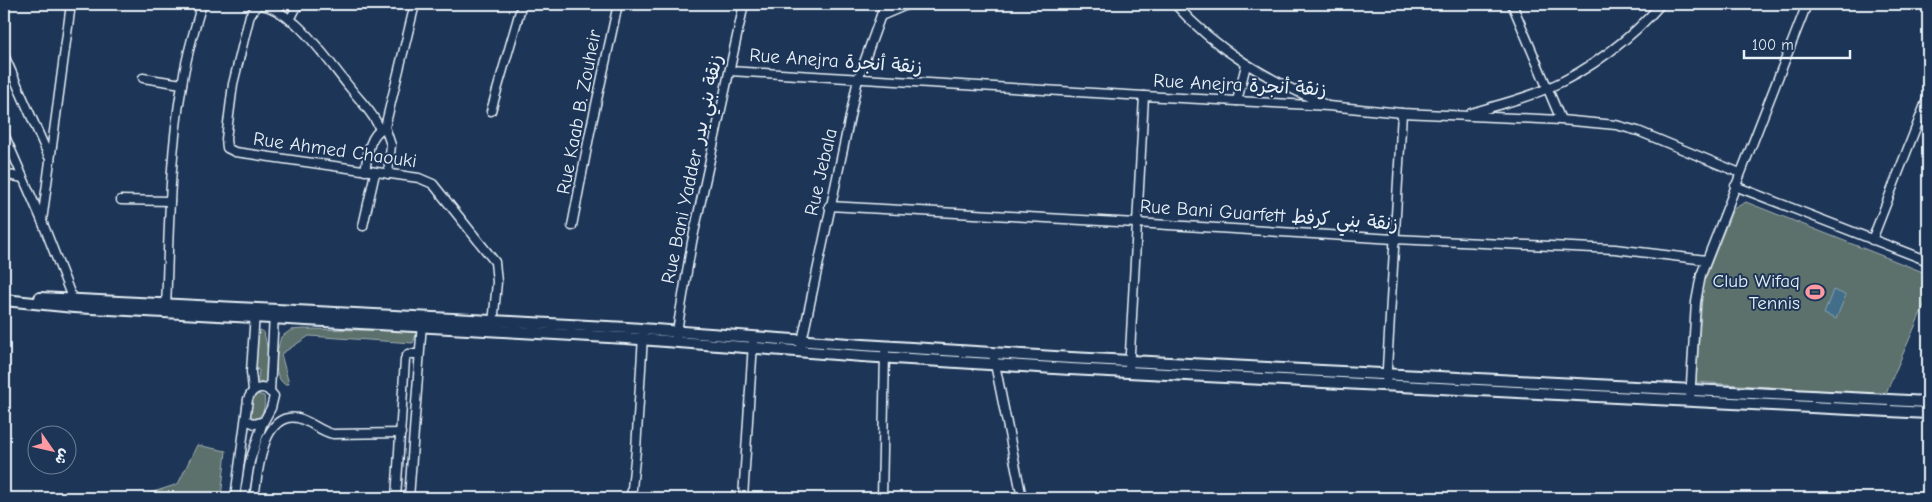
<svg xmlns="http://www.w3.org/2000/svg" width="1932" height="502" viewBox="0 0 1932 502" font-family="'Comic Neue','Playpen Sans Arabic',sans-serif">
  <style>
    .green { fill: #5b706c; stroke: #a2b0b2 }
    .water { fill: #426e89; stroke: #84a2b5 }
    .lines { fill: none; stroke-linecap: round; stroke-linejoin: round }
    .minor-casing { stroke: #e8f1f8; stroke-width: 11 }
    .tertiary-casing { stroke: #e8f1f8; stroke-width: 14 }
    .minor { stroke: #1d3557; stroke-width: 8 }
    .tertiary { stroke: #1d3557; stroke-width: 10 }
    .labels { text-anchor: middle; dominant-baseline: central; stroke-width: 4; stroke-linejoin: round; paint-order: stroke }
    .street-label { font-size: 19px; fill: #e8f1f8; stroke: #1d3557 }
    .poi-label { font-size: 19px; fill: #e8f1f8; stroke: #1d3557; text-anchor: end }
  </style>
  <rect width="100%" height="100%" fill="#1d3557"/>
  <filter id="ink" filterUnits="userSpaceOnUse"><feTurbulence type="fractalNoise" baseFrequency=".02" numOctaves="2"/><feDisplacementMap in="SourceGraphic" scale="10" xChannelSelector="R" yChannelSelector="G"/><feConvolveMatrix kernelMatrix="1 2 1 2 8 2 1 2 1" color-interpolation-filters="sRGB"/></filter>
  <g filter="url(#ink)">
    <g class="green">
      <path d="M1746,202L1928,274V301H1926L1885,395L1696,382L1703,284L1733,209Z"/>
      <path d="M303,329L417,331L413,343L309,336L281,354L289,384H284C271,373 277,351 281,337L291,330Z"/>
      <path d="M260,330L264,332L269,357L267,379L263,383L255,381L254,378H258L259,370L254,369L258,332Z"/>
      <path d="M257,394L264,396C266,404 264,416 255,419L250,416L251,402Z"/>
      <path d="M197,445L226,451L221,498H135L178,484Z"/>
    </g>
    <path class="water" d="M1833,290L1846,295L1836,319L1824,314Z"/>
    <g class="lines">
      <g class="minor-casing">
        <g id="minor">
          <path d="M1175,4C1218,52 1266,78 1324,104"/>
          <path d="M1512,4L1561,120"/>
          <path d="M881,16L909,4"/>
          <path d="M290,20L298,4"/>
          <path d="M4,55L49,157"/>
          <path d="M730,71L1144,96L1328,106L1402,113L1561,120L1616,125L1638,131L1740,173"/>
          <path d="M143,78L182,84"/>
          <path d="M1237,101L1246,65"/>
          <path d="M491,111L522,4"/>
          <path d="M1471,113C1497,105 1524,99 1548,88C1589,71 1633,37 1661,4"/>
          <path d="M385,127L415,4"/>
          <path d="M385,127L391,145L388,174"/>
          <path d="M380,130C375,115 361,102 351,89C333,67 317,43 296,24C286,16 271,5 258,5L250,15L233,84L226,139L227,148L235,152L419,178L433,184L495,262L497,282L493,324"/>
          <path d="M4,134L42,221L74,303"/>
          <path d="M365,171C368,155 368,137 383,128"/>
          <path d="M4,174L23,178"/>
          <path d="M1735,186L1928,261"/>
          <path d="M121,200L170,201"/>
          <path d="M829,206L1136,223L1394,239L1615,249L1706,260"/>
          <path d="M42,221L71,4"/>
          <path d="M363,226L375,173"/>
          <path d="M572,226L590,132L618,4"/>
          <path d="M1872,240L1928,97"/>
          <path d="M166,309C169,234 169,158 182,85C186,57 194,30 202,4"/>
          <path d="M676,337L692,242L744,4"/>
          <path d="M801,346L858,79L885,4"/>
          <path d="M993,354L1022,498"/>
          <path d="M1129,371L1144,96"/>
          <path d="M1386,385L1402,113"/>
          <path d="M253,390L251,372L255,313"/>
          <path d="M270,392L274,314"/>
          <path d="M1690,400L1696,302L1701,275L1807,4"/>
          <path d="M235,498L248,399C253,386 266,384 274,396L271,408L264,421L255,424L246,420"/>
          <path d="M244,498L250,461L263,422"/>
          <path d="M254,498C258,475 261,411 298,418C310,421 320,431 333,434L401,433"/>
          <path d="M396,498L405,359L408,354H418"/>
          <path d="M409,498L422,323"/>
          <path d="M631,498L636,450L643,336"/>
          <path d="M743,498L753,343"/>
          <path d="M882,498L885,353"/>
        </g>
      </g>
      <g class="tertiary-casing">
        <g id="tertiary">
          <path d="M40,298L627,328L863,345L1071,358L1928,402"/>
          <path d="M4,300L74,307L626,338L862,356L1070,369L1928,413"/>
        </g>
      </g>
      <use href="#minor" class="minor"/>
      <use href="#tertiary" class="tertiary"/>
    </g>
  </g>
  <defs>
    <g id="stadium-bare" transform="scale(1.5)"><path d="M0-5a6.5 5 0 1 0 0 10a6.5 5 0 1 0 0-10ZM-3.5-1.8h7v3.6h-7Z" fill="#ff9aa2" stroke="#1d3557" stroke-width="2.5" paint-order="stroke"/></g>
  </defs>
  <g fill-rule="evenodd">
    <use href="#stadium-bare" x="1815" y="292"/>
  </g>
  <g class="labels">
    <g class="street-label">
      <text transform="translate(836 61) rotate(4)">Rue Anejra زنقة أنجرة</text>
      <text transform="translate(1240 85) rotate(3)">Rue Anejra زنقة أنجرة</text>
      <text transform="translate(579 112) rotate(-79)">Rue Kaab B. Zouheir</text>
      <text transform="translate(335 150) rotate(8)">Rue Ahmed Chaouki</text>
      <text transform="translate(692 169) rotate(-78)">Rue Bani Yadder زنقة بني يدر</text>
      <text transform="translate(821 172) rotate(-77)">Rue Jebala</text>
      <text transform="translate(1269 215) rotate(4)">Rue Bani Guarfett زنقة بني كرفط</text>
    </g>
    <g class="poi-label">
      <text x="1800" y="281">Club Wifaq<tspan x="1800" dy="22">Tennis</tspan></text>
    </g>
  </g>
  <rect width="1932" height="502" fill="none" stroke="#1d3557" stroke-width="20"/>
  <rect x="10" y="10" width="1912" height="482" fill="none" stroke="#e8f1f8" stroke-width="2" filter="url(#ink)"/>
  <g transform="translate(52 450) rotate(124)"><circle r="24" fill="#1d3557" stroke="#6e8097"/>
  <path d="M0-4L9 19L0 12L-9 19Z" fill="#ff9aa2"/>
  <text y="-8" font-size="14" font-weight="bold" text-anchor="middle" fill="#e8f1f8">ش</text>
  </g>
  <path d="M1744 50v8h106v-8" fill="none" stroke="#e8f1f8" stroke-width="2.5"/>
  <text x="1752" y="50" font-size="15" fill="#e8f1f8" stroke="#1d3557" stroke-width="4" paint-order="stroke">100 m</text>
</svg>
